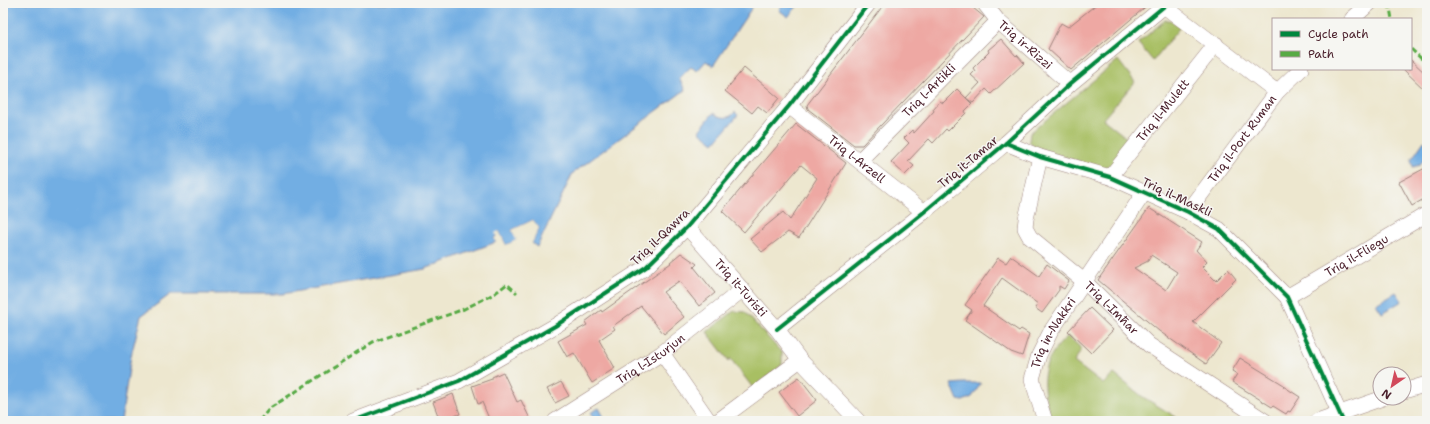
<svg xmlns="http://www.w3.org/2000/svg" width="1430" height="424" viewBox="0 0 1430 424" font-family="'Shantell Sans',sans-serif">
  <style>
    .green { fill: #a8bf64; stroke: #796f48 }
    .water { fill: #72aee3; stroke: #5e6687 }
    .pier { fill: #ede7cf }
    .building { fill: #eea8a3; fill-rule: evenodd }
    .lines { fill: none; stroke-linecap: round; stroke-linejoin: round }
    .minor-casing { stroke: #9c837d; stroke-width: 16 }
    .minor { stroke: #fff; stroke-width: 15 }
    .quiet { stroke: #57aa44; stroke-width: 3; stroke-dasharray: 6 3; stroke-linecap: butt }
    .cycleway-casing { stroke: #f6f6f2; stroke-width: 6 }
    .cycleway { stroke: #00873e; stroke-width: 4 }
    .labels { text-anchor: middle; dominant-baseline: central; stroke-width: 3; stroke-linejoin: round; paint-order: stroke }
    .street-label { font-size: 12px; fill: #4a1f2b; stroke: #f6f6f2 }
  </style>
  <rect width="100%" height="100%" fill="#f6f6f2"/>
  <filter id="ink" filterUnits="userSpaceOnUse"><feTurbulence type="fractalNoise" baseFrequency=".025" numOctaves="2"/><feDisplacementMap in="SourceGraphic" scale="8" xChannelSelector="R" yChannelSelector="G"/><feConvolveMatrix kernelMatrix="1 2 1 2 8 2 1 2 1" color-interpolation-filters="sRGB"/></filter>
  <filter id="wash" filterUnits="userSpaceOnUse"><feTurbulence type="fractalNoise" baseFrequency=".012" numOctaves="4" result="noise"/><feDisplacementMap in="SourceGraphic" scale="16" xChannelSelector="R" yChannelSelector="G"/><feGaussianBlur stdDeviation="0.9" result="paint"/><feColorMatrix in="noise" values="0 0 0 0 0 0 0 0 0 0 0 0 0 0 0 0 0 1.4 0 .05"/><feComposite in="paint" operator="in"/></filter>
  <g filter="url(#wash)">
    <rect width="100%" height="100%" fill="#ede7cf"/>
    <g class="green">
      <path d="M1165,20H1170L1180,27L1153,61L1138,43Z"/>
      <path d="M1118,60L1135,82L1103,119L1133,143L1110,170H1103L1034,147L1029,141L1030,133Z"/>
      <path d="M734,311L745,312L782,353V365L753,388L730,358L729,361L707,332Z"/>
      <path d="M1068,336L1082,349L1074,362L1103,384L1114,374L1143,397L1176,417L1163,421H1052C1040,386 1038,362 1068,336Z"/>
    </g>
    <g class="water">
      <path d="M3,3H755L713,66L706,61L697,71L691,67L679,78L685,90L573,173L537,247L532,243L539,228L533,220L512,230L517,240L506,245L499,231L494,239L496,242L425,269L282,294H171L141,316L131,356L121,421H3Z"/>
      <path d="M785,3H800L788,17L779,10Z"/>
      <path d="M735,112L738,115L714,143L699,131L713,113C721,118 729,120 735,112Z"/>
      <path d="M1424,141L1427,143V155L1420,165L1413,167L1411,160Z"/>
      <path d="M1396,292L1402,301L1382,313L1376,304Z"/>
      <path d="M963,383H981L972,397L963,401L958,400L951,384Z"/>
      <path d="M599,408L606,421H595L590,413Z"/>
    </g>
    <path class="pier" d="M533,220L539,228L532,243L530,242L537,229L532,223L514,231L518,241L505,247L498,234L497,244L494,239L497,236L495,233L499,231L506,245L516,240L512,230Z"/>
    <g id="blocks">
      <g class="building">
        <path d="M885,3H967L984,17L862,145H854L808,109L807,105Z"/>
        <path d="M1098,3H1150L1071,70L1048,49L1061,23L1068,27Z"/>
        <path d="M1001,39L1016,56L1017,55L1024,63L991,94L986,89L973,103L966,98L980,83L971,75L975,71L973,68L989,52L988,50Z"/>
        <path d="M1411,60L1427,75V92L1403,69H1411Z"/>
        <path d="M744,68L779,98L767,113L758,106L752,113L725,91Z"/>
        <path d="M957,89L972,104L965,111L966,113L948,131L946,129L933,143L929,139L908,161L914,166L905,175L891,162L909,143L904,138L912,130L914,133L934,111L933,109L940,101L943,103Z"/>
        <path d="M796,124L846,163L799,238L788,232L762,252L750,239L783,212L790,220L817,178L801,165L744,232L722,211Z"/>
        <path d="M1427,167V197L1412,206L1399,182Z"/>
        <path d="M1149,208L1202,242L1196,250L1207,262L1202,267L1216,281L1228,269L1236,279L1193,322L1221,343L1206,364L1159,331L1098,280ZM1151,255L1177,272L1166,290L1134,268L1148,261Z"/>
        <path d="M681,253L697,264L694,267L715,293L699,306L679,281L663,292L684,317L664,334L641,306L613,326L615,329L599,340L615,368L592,383L574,353L567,357L558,341L587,325L585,322L601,310L602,312L671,263L670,262Z"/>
        <path d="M1011,256L1039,276L1047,264L1069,281L1064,289L1059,286V290L1042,313L1035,308L1038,304L1002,278L983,306L1019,331L1021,329L1029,334L1022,356L1011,352L965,320L972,310L965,305L998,258L1006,263Z"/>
        <path d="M1090,308L1113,330L1091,353L1068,331Z"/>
        <path d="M1240,358L1284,385L1283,386L1300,397L1290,412L1288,411L1286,414L1273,406L1272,407L1232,382L1237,374L1232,371Z"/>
        <path d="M503,372L517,402L521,400L531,421H490L482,402L478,404L472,386L492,379V377Z"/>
        <path d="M799,377L817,400L797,416L779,392Z"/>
        <path d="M561,382L569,396L555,403L547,389Z"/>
        <path d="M453,394L460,414L440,421L433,402Z"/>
      </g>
    </g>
  </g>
  <g filter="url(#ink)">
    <use href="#blocks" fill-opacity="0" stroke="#9c837d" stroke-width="1"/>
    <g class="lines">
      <g class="minor-casing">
        <g id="minor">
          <path id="s1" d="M984,3L998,21L1070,84"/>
          <path d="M1164,6L1277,92"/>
          <path d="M1352,19L1370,3"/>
          <path id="s2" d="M789,106L924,212"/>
          <path d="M1006,143L1040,157L1110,177L1188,212L1219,229L1287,297L1343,421"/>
          <path id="s3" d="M1040,157L1026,219L1025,228L1030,237L1085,282L1149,345L1265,421"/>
          <path id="s4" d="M860,160L998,21"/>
          <path id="s5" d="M1110,177L1216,44"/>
          <path id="s6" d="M1188,212L1277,92L1301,69"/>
          <path id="s7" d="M687,227L777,329L800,360L858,421"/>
          <path id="s8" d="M1287,297L1427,214"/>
          <path d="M777,329L924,212L1006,143L1070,84L1168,3"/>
          <path d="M662,353L709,421"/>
          <path d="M1404,391L1427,384"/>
          <path d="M353,421L459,381L555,326L646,267L687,227L789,106L869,3"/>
          <path id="s9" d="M555,421L662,353L742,290"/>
          <path d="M718,421L800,360"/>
          <path id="s10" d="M1045,421L1032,379L1039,355L1051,331L1144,193"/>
          <path d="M1317,421L1383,398"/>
        </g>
      </g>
      <use href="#minor" class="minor"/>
      <g class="quiet">
        <path d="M1389,3L1392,19"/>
        <path d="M1411,49L1427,64"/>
        <path d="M259,421L270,408L373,342L464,309L494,294L507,284L517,293"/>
      </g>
      <g class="cycleway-casing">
        <g id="cycleway">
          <path d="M1006,143L1040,157L1110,177L1188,212L1219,229L1287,297L1343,421"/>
          <path d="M777,329L924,212L1006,143L1070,84L1168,3"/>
          <path d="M353,421L459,381L555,326L646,267L687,227L789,106L869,3"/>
        </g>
      </g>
      <use href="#cycleway" class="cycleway"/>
    </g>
  </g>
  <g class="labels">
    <g class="street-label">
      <text stroke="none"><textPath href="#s1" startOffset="59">Triq ir-Rizzi</textPath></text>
      <text stroke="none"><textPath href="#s4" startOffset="98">Triq l-Artikli</textPath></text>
      <text stroke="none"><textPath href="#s5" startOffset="85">Triq il-Mulett</textPath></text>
      <text stroke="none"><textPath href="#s6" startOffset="91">Triq il-Port Ruman</textPath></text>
      <text stroke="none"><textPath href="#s2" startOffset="86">Triq l-Arzell</textPath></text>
      <text transform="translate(968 162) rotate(-40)">Triq it-Tamar</text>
      <text transform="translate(1177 197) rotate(25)">Triq il-Maskli</text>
      <text transform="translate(660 237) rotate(-44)">Triq il-Qawra</text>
      <text stroke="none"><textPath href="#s8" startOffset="81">Triq il-Fliegu</textPath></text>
      <text stroke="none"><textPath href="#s7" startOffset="81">Triq it-Turisti</textPath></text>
      <text stroke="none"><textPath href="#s3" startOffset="191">Triq l-Imħar</textPath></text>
      <text stroke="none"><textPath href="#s10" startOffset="95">Triq in-Nakkri</textPath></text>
      <text stroke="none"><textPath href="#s9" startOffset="114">Triq l-Isturjun</textPath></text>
    </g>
  </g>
  <rect width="1430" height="424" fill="none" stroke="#f6f6f2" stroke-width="16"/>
  <rect x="1272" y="18" width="140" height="52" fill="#f6f6f2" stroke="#b1a0a2"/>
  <rect x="1280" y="31" width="20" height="6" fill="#00873e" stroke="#b1a0a2"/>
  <text x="1308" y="38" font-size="12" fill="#4a1f2b">Cycle path</text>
  <rect x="1280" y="51" width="20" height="6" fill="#57aa44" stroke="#b1a0a2"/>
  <text x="1308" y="58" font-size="12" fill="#4a1f2b">Path</text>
  <g transform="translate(1392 386) rotate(214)"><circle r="19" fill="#f6f6f2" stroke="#b1a0a2"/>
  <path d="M0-3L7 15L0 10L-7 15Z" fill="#d1495b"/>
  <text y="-6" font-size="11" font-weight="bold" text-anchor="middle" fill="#4a1f2b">N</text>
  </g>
</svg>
